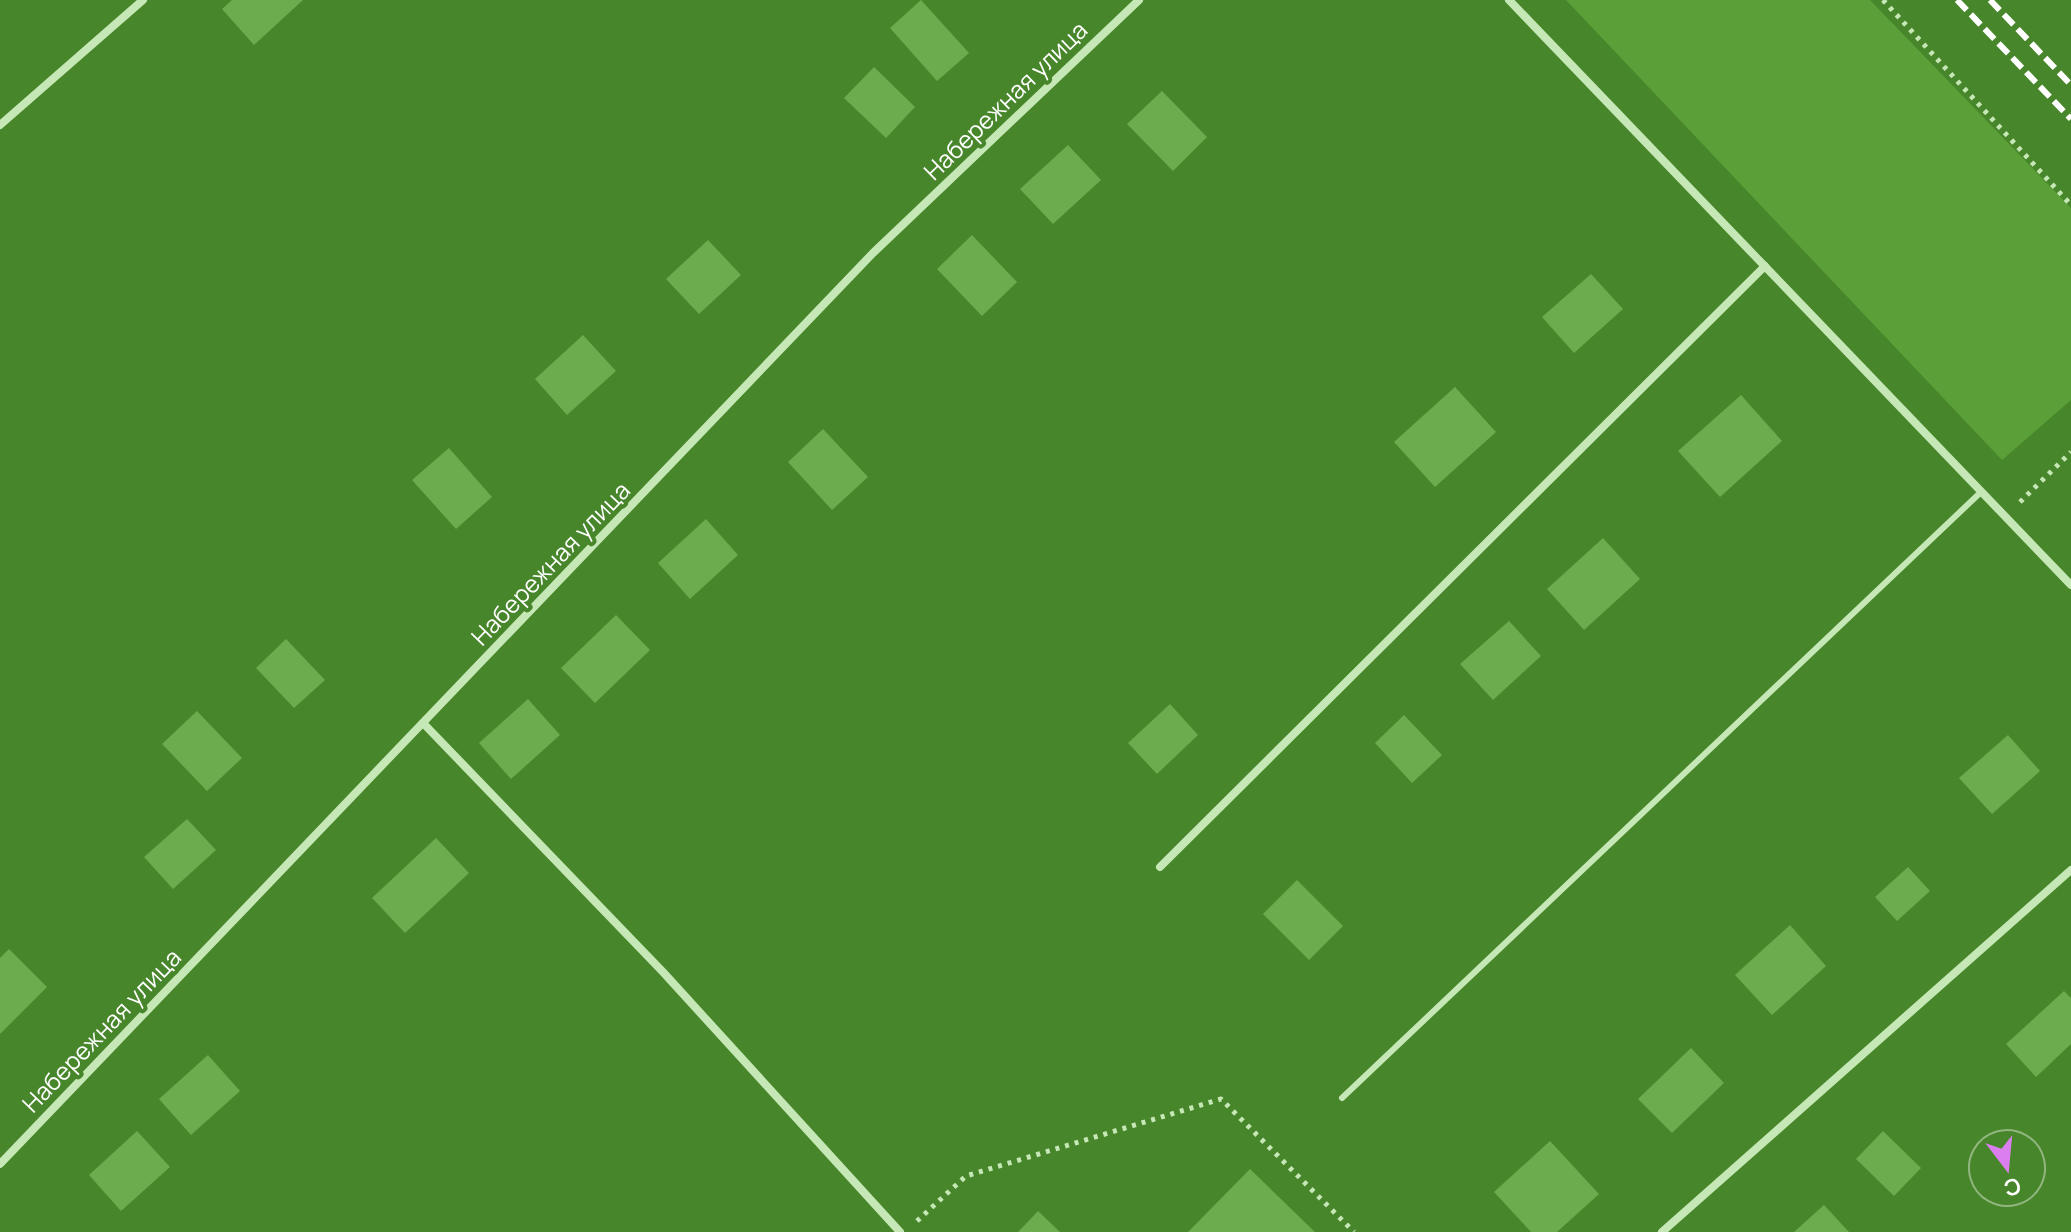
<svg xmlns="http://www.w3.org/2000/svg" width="2071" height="1232" viewBox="0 0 2071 1232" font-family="Manrope,sans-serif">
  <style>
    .green { fill: #5a9f38 }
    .building { fill: #6dab4f }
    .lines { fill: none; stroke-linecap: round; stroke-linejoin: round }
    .path { stroke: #c6e7b6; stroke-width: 5; stroke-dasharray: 4 6; stroke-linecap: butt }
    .lane { stroke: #c6e7b6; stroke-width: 6 }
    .street { stroke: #c6e7b6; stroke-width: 8 }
    .rail { stroke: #fff; stroke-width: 6; stroke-dasharray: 14 6; stroke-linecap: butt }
    .labels { text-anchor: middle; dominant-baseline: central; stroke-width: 8; stroke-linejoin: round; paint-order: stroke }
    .street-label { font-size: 24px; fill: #fff; stroke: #47862a }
  </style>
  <rect width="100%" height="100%" fill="#47862a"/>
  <path class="green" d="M1566,0H1870L2071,208V400L2002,460Z"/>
  <g class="building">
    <path d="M232,0H303L254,45L222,9Z"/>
    <path d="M921,0L969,53L937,81L890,28Z"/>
    <path d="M874,67L915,107L886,138L844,98Z"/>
    <path d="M1162,91L1207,137L1173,171L1127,124Z"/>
    <path d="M1068,145L1101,180L1053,224L1020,189Z"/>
    <path d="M972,235L1017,282L982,316L937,269Z"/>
    <path d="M708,240L741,275L699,314L666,279Z"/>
    <path d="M1591,274L1623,309L1574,353L1542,317Z"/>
    <path d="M583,335L616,371L567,415L535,379Z"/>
    <path d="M1455,387L1496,432L1435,487L1394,442Z"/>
    <path d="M1741,395L1782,441L1720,497L1678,451Z"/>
    <path d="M823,429L868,477L832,510L788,462Z"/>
    <path d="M449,448L492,497L456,529L412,480Z"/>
    <path d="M706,519L738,555L690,599L658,563Z"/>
    <path d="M1603,538L1640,579L1584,630L1547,589Z"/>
    <path d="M616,615L650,650L595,703L561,668Z"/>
    <path d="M1509,621L1541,656L1493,700L1460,664Z"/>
    <path d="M286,639L325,680L294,708L256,668Z"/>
    <path d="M528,699L560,735L511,779L479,743Z"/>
    <path d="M1170,704L1198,735L1157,774L1128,743Z"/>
    <path d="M197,711L242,758L207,791L162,744Z"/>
    <path d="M1404,715L1442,755L1412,783L1375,743Z"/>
    <path d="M2008,735L2040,771L1992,814L1959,778Z"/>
    <path d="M187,819L216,850L173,889L144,857Z"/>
    <path d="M436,838L469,873L405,933L372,898Z"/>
    <path d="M1908,867L1930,891L1897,921L1875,897Z"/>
    <path d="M1297,880L1343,926L1309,960L1263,914Z"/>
    <path d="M1790,925L1826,966L1772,1015L1735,975Z"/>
    <path d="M9,949L47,987L0,1034V958Z"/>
    <path d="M2064,991L2071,998V1044L2036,1077L2006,1044Z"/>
    <path d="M1691,1048L1724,1083L1672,1133L1638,1099Z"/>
    <path d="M208,1055L240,1091L191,1135L159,1099Z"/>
    <path d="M137,1131L170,1167L121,1211L89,1175Z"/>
    <path d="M1883,1131L1921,1168L1894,1196L1856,1159Z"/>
    <path d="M1550,1141L1599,1194L1557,1232H1531L1494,1192Z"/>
    <path d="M1250,1169L1315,1232H1188Z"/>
    <path d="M1824,1205L1849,1232H1794Z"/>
    <path d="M1038,1211L1060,1232H1018Z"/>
  </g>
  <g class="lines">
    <g class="path">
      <path d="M1883,0L2071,205"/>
      <path d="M2020,502L2071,452"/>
      <path d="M917,1221L966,1176L1221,1099L1354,1232"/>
    </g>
    <path class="lane" d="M1342,1098L1981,492"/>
    <g class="street">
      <path d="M1509,0L2071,585"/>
      <path d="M0,125L143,0"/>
      <path d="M424,724L663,972L900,1232"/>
      <path d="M1160,867L1765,266"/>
      <path d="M0,1164L873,253L1139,0"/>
      <path d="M1662,1232L2071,870"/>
    </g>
    <g class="rail">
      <path d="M1957,0L2071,119"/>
      <path d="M1990,0L2071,85"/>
    </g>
  </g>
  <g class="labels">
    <g class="street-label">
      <text transform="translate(1005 100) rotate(-44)">Набережная улица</text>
      <text transform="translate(550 563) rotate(-46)">Набережная улица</text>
      <text transform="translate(101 1030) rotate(-46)">Набережная улица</text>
    </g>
  </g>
  <g transform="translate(2007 1168) rotate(164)"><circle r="38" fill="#47862a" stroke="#91b67f" stroke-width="2"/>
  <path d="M0-6L14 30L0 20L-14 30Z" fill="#db7eee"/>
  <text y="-12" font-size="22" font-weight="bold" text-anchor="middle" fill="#ffffff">С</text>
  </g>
</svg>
